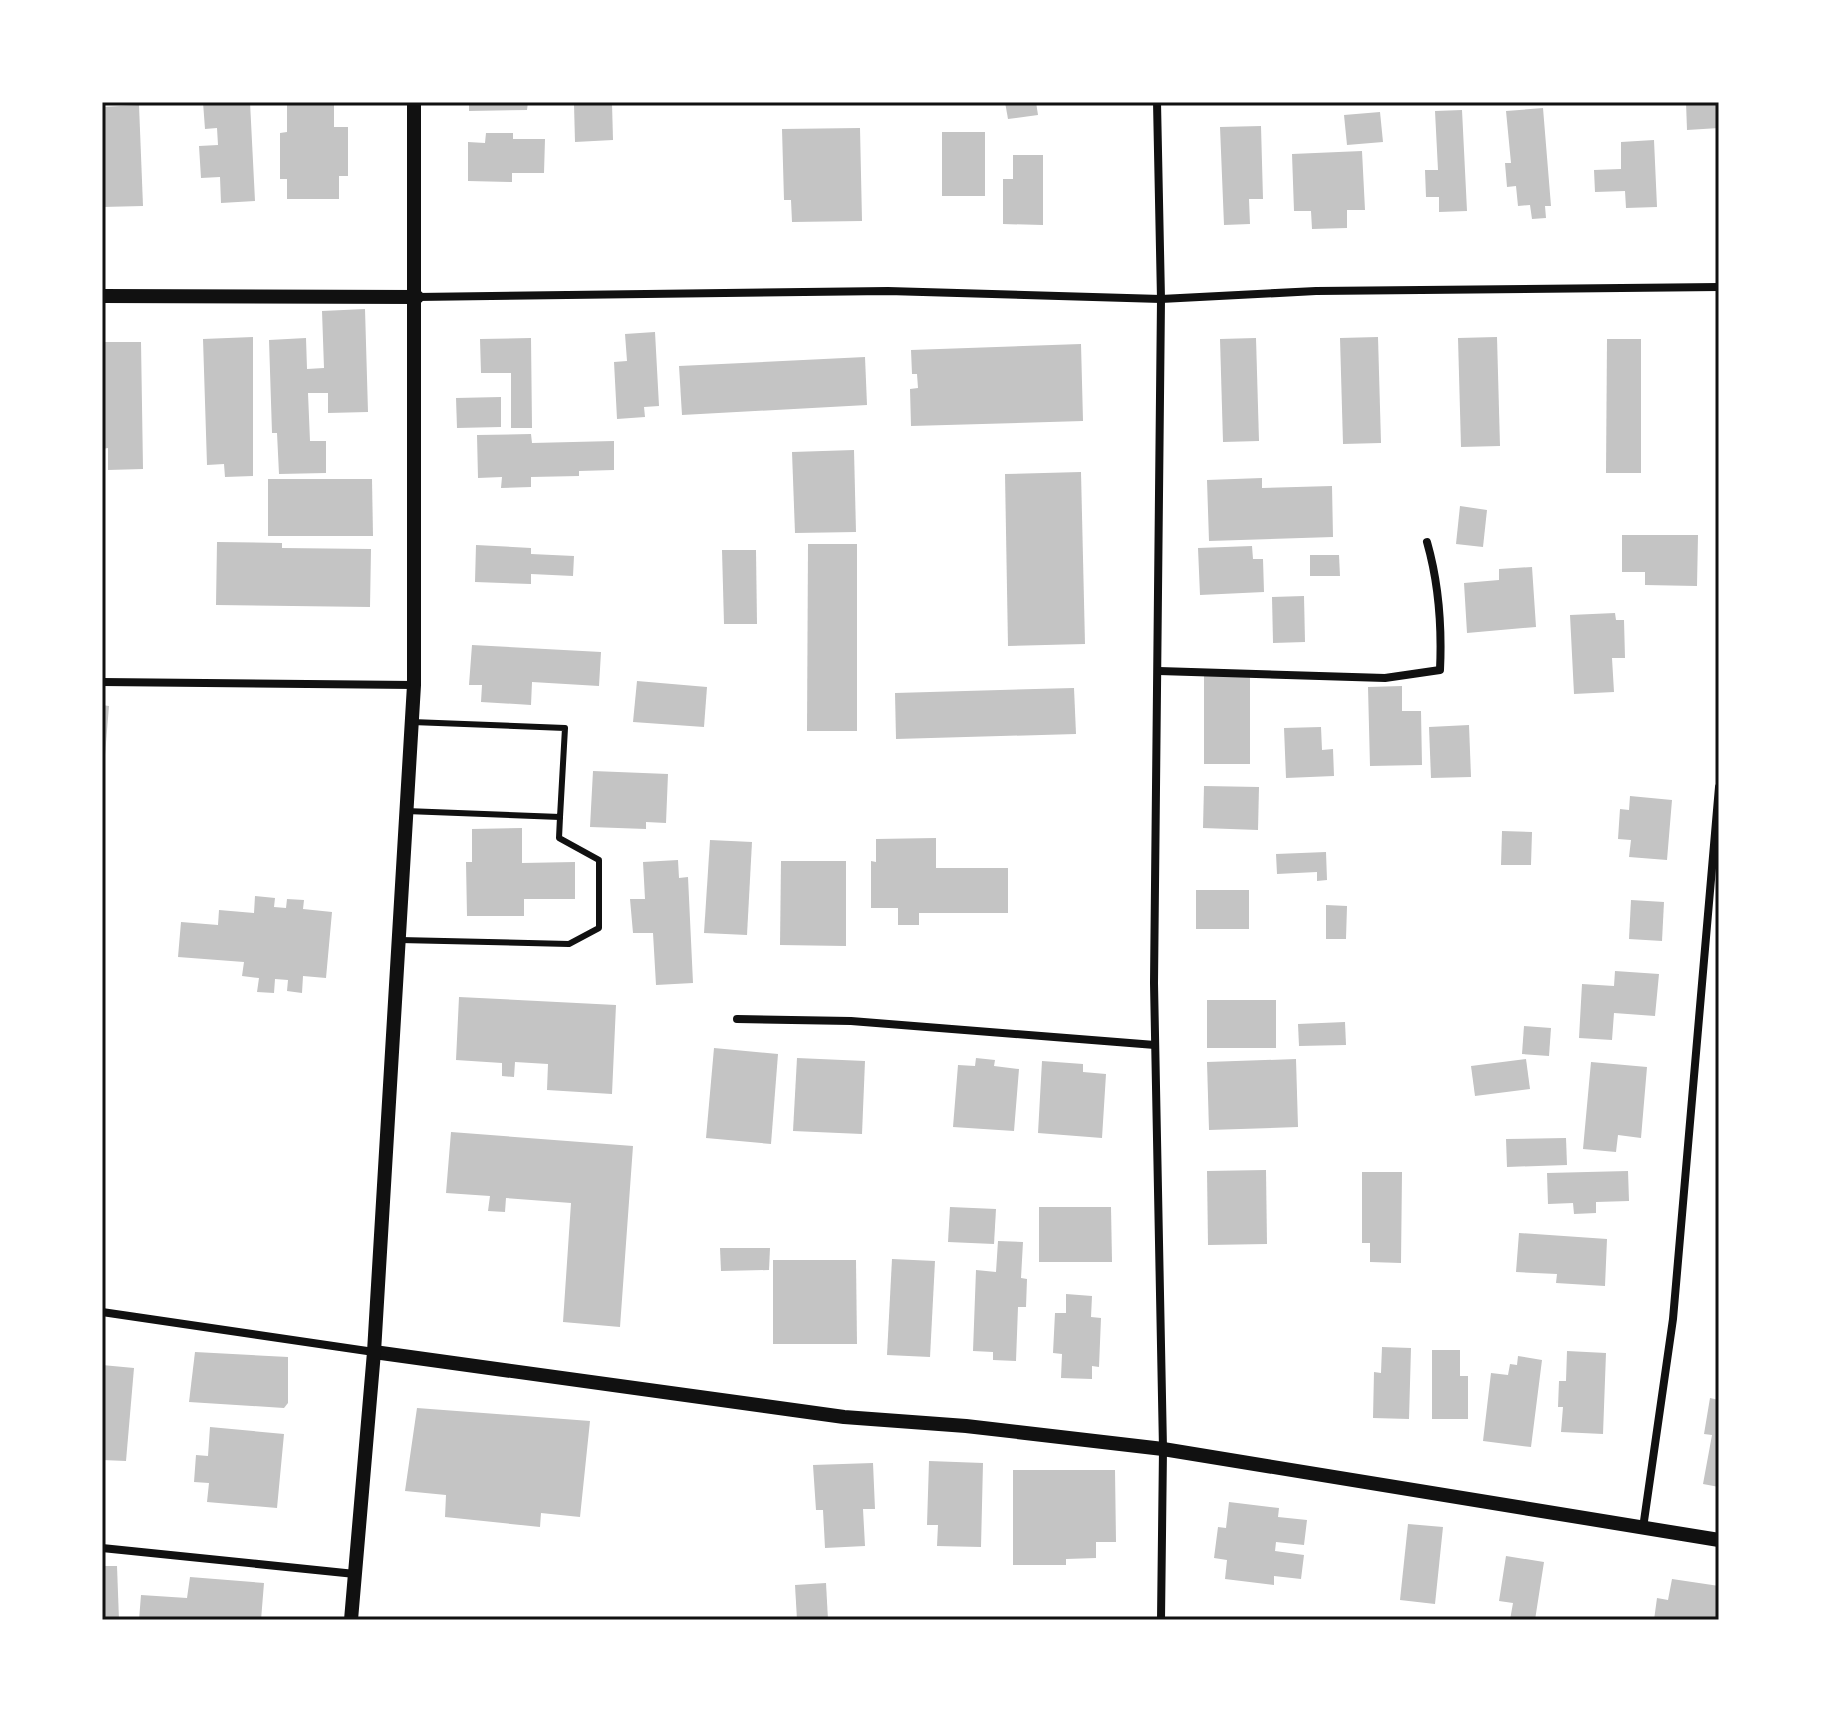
<svg xmlns="http://www.w3.org/2000/svg" width="1821" height="1722" viewBox="0 0 1821 1722" font-family="'Varela Round',sans-serif">
  <style>
    .building { fill: #c4c4c4 }
    .lines { fill: none; stroke-linecap: round; stroke-linejoin: round }
    .service { stroke: #111; stroke-width: 6 }
    .minor { stroke: #111; stroke-width: 8 }
    .tertiary { stroke: #111; stroke-width: 14 }
    .neatline { fill: none; stroke: #111; stroke-width: 3 }
  </style>
  <rect width="100%" height="100%" fill="#fff"/>
  <g class="building">
    <path d="M203,102H250L255,201L221,203L220,177L201,178L199,146L218,145L217,128L205,129Z"/>
    <path d="M287,102H334V127H348V176H339V199H287V179H280V133L287,132Z"/>
    <path d="M469,102H528L527,110L469,111Z"/>
    <path d="M1005,102H1036L1038,115L1008,119Z"/>
    <path d="M1686,102H1719V128L1687,130Z"/>
    <path d="M612,103L613,140L575,142L574,104Z"/>
    <path d="M139,105L143,206L102,207V107Z"/>
    <path d="M1543,108L1551,206H1545L1546,218L1532,219L1530,205L1518,206L1516,186L1507,187L1505,163H1511L1506,111Z"/>
    <path d="M1462,110L1467,211L1439,212V197H1426L1425,170H1438L1435,111Z"/>
    <path d="M1380,112L1383,142L1347,145L1344,115Z"/>
    <path d="M1261,126L1263,199H1249L1250,224L1224,225L1220,127Z"/>
    <path d="M860,128L862,221L792,222L791,200H784L782,129Z"/>
    <rect x="942" y="132" width="43" height="64"/>
    <path d="M486,133H513V139H545L544,173H512V182L468,181V142L485,143Z"/>
    <path d="M1654,140L1657,207L1626,208L1625,191L1595,192L1594,170L1621,169V142Z"/>
    <path d="M1362,151L1365,210H1347V228L1312,229L1311,211H1294L1292,154Z"/>
    <path d="M1013,155H1043V225L1003,224V179H1013Z"/>
    <path d="M365,309L368,412L328,413V393H308L310,441H326V473L279,474L277,433H272L269,340L306,338L307,369L324,368L322,311Z"/>
    <path d="M655,332L659,406L644,407L645,417L617,419L614,362L627,361L625,334Z"/>
    <path d="M253,337V476L225,477L224,464L207,465L203,339Z"/>
    <path d="M1378,337L1381,443L1343,444L1340,338Z"/>
    <path d="M1497,337L1500,446L1461,447L1458,338Z"/>
    <path d="M531,338L532,428H511V373H481L480,339Z"/>
    <path d="M1256,338L1259,441L1223,442L1220,339Z"/>
    <path d="M1607,339H1641V473H1606Z"/>
    <path d="M102,342H141L143,469L108,470V448L102,449Z"/>
    <path d="M1081,344L1083,421L911,426L910,389L918,388L917,374H912L911,350Z"/>
    <path d="M865,357L867,405L682,415L679,366Z"/>
    <path d="M501,397V427L457,428L456,398Z"/>
    <path d="M531,434L532,443L614,441V470L579,471V476L531,477V487L501,488L502,477L478,478L477,435Z"/>
    <path d="M854,450L856,532L795,533L792,452Z"/>
    <path d="M1081,472L1085,644L1008,646L1005,474Z"/>
    <path d="M1262,478V488L1332,486L1333,537L1209,541L1207,480Z"/>
    <path d="M268,479H372L373,536H268Z"/>
    <path d="M1460,506L1487,510L1483,547L1456,544Z"/>
    <path d="M1622,535H1698L1697,586L1645,585V572H1622Z"/>
    <path d="M217,542L282,543V548L371,549L370,607L216,605Z"/>
    <path d="M808,544H857V731H807Z"/>
    <path d="M476,545L531,548V554L574,556L573,576L531,574V584L475,582Z"/>
    <path d="M1252,546L1253,559H1263L1264,592L1200,595L1198,548Z"/>
    <path d="M722,550H756L757,624H724Z"/>
    <path d="M1310,555H1339L1340,576H1310Z"/>
    <path d="M1532,567L1536,627L1467,633L1464,583L1499,580V569Z"/>
    <path d="M1304,596L1305,642L1273,643L1272,597Z"/>
    <path d="M1615,613L1616,620H1624L1625,658H1612L1614,692L1574,694L1570,615Z"/>
    <path d="M472,645L601,652L599,686L532,682L531,705L481,702L482,685H469Z"/>
    <rect x="1204" y="676" width="46" height="88"/>
    <path d="M637,681L707,687L704,727L633,722Z"/>
    <path d="M1402,686V711H1421L1422,765L1370,766L1368,687Z"/>
    <path d="M1074,688L1076,734L896,739L895,693Z"/>
    <path d="M102,705L109,706L105,755H102Z"/>
    <path d="M1469,725L1471,777L1431,778L1429,727Z"/>
    <path d="M1321,727L1322,750L1333,749L1334,776L1286,778L1284,728Z"/>
    <path d="M593,771L668,774L666,823L646,822V829L590,827Z"/>
    <path d="M1204,786L1259,787L1258,830L1203,828Z"/>
    <path d="M1630,796L1672,800L1667,860L1629,857L1631,840L1618,839L1620,809L1629,810Z"/>
    <path d="M522,828V863L575,862V899H524V916H467L466,862H472V829Z"/>
    <path d="M1502,831L1532,832L1531,865H1501Z"/>
    <path d="M936,838V868H1008V913H919V925H898V908H871V861L876,862V839Z"/>
    <path d="M710,840L752,842L747,935L704,933Z"/>
    <path d="M1326,852L1327,880L1317,881V872L1277,874L1276,854Z"/>
    <path d="M678,860L679,878L688,877L693,983L656,985L653,933H633L630,899H645L643,862Z"/>
    <path d="M781,861H846V946L780,945Z"/>
    <rect x="1196" y="890" width="53" height="39"/>
    <path d="M255,896L275,898L274,907L286,908L287,899L304,900L303,909L332,912L326,978L303,976L302,993L287,991L288,980L275,979L274,993L257,992L259,978L242,976L244,962L178,957L181,922L218,925L219,910L254,913Z"/>
    <path d="M1631,900L1664,902L1662,941L1629,939Z"/>
    <path d="M1326,905L1347,906L1346,939H1326Z"/>
    <path d="M1615,971L1659,974L1655,1016L1614,1013L1612,1040L1579,1038L1582,984L1614,986Z"/>
    <path d="M459,997L616,1005L612,1094L547,1090L548,1064L515,1062L514,1077L502,1076V1063L456,1060Z"/>
    <rect x="1207" y="1000" width="69" height="48"/>
    <path d="M1345,1022L1346,1045L1299,1046L1298,1024Z"/>
    <path d="M1524,1026L1551,1028L1549,1056L1522,1054Z"/>
    <path d="M714,1048L778,1054L771,1144L706,1138Z"/>
    <path d="M797,1058L865,1061L862,1134L793,1131Z"/>
    <path d="M976,1058L995,1060L994,1066L1019,1069L1014,1131L953,1127L958,1065L975,1066Z"/>
    <path d="M1296,1059L1298,1127L1209,1130L1207,1062Z"/>
    <path d="M1526,1059L1530,1089L1475,1096L1471,1066Z"/>
    <path d="M1042,1061L1083,1064V1072L1106,1074L1102,1138L1038,1133Z"/>
    <path d="M1591,1062L1647,1067L1641,1138L1618,1135L1616,1152L1583,1149Z"/>
    <path d="M451,1132L633,1146L620,1327L563,1322L571,1203L506,1198L505,1212L488,1211L490,1196L446,1193Z"/>
    <path d="M1566,1138L1567,1165L1507,1167L1506,1139Z"/>
    <path d="M1266,1170L1267,1244L1208,1245L1207,1171Z"/>
    <path d="M1628,1171L1629,1201L1596,1202V1213L1574,1214L1573,1203L1548,1204L1547,1173Z"/>
    <path d="M1362,1172H1402L1401,1263L1370,1262V1243H1362Z"/>
    <path d="M950,1207L996,1209L994,1244L948,1242Z"/>
    <path d="M1039,1207H1111L1112,1262H1039Z"/>
    <path d="M1519,1233L1607,1239L1605,1286L1556,1283L1557,1274L1516,1272Z"/>
    <path d="M998,1241L1023,1242L1021,1278L1027,1279L1026,1307H1018L1016,1361L993,1360V1352L973,1351L976,1270L996,1272Z"/>
    <path d="M720,1248H770L769,1270L721,1271Z"/>
    <path d="M892,1259L935,1261L930,1357L887,1355Z"/>
    <path d="M773,1260H856L857,1344H773Z"/>
    <path d="M1066,1294L1092,1296L1091,1317L1101,1318L1099,1367L1092,1366V1379L1061,1378L1062,1354L1053,1353L1055,1313H1066Z"/>
    <path d="M1382,1347L1411,1348L1409,1419L1373,1418L1374,1372L1381,1373Z"/>
    <path d="M1432,1350H1460V1376H1468V1419H1432Z"/>
    <path d="M1567,1351L1606,1353L1603,1434L1561,1432L1563,1407H1558L1559,1381H1566Z"/>
    <path d="M195,1352L288,1357V1403L284,1408L189,1402Z"/>
    <path d="M1518,1356L1542,1360L1531,1447L1483,1441L1491,1373L1508,1375L1510,1364L1517,1365Z"/>
    <path d="M102,1365L134,1368L126,1461L102,1460Z"/>
    <path d="M1710,1398L1719,1400V1487L1703,1484L1712,1435L1704,1434Z"/>
    <path d="M417,1408L590,1421L580,1517L541,1513L540,1527L445,1517L446,1495L405,1491Z"/>
    <path d="M210,1427L284,1434L277,1508L207,1502L209,1483L194,1482L196,1455L208,1456Z"/>
    <path d="M929,1461L983,1463L981,1547L937,1546L938,1525H927Z"/>
    <path d="M873,1463L875,1509H863L865,1546L825,1548L823,1510H816L813,1465Z"/>
    <path d="M1013,1470H1115L1116,1542H1096V1558L1066,1559V1565H1013Z"/>
    <path d="M1229,1502L1279,1508L1278,1517L1307,1520L1304,1545L1276,1542L1275,1551L1304,1555L1301,1579L1274,1576V1585L1225,1579L1227,1560L1214,1558L1218,1527L1226,1528Z"/>
    <path d="M1408,1524L1443,1527L1435,1604L1400,1600Z"/>
    <path d="M1506,1556L1544,1562L1535,1620H1510L1513,1603L1499,1601Z"/>
    <path d="M102,1566H117L119,1620H102Z"/>
    <path d="M190,1577L264,1583L261,1620H139L141,1595L187,1598Z"/>
    <path d="M1672,1579L1719,1586V1620H1654L1657,1598L1668,1600Z"/>
    <path d="M826,1583L828,1620H797L795,1585Z"/>
  </g>
  <g class="lines">
    <g class="service">
      <path d="M406,811L560,817L565,728L412,722"/>
      <path d="M400,940L569,944L599,928V860L559,838L560,817"/>
    </g>
    <g class="minor">
      <path d="M1157,102L1161,299L1154,983L1163,1449L1161,1620"/>
      <path d="M417,297L888,291L1161,299L1316,291L1719,287"/>
      <path d="M1159,671L1385,678L1440,670C1442,627 1439,584 1427,542"/>
      <path d="M102,682L414,685"/>
      <path d="M737,1019L851,1021L1155,1045"/>
      <path d="M102,1312L374,1352"/>
      <path d="M1643,1528L1673,1319L1719,787"/>
      <path d="M102,1548L355,1574"/>
    </g>
    <g class="tertiary">
      <path d="M102,296L417,297"/>
      <path d="M374,1352L844,1417L966,1426L1163,1449L1719,1540"/>
      <path d="M351,1620L374,1352L414,685V102"/>
    </g>
  </g>
  <rect width="1821" height="1722" fill="none" stroke="#ffffff" stroke-width="208"/>
  <rect x="104" y="104" width="1613" height="1514" class="neatline"/>
</svg>
